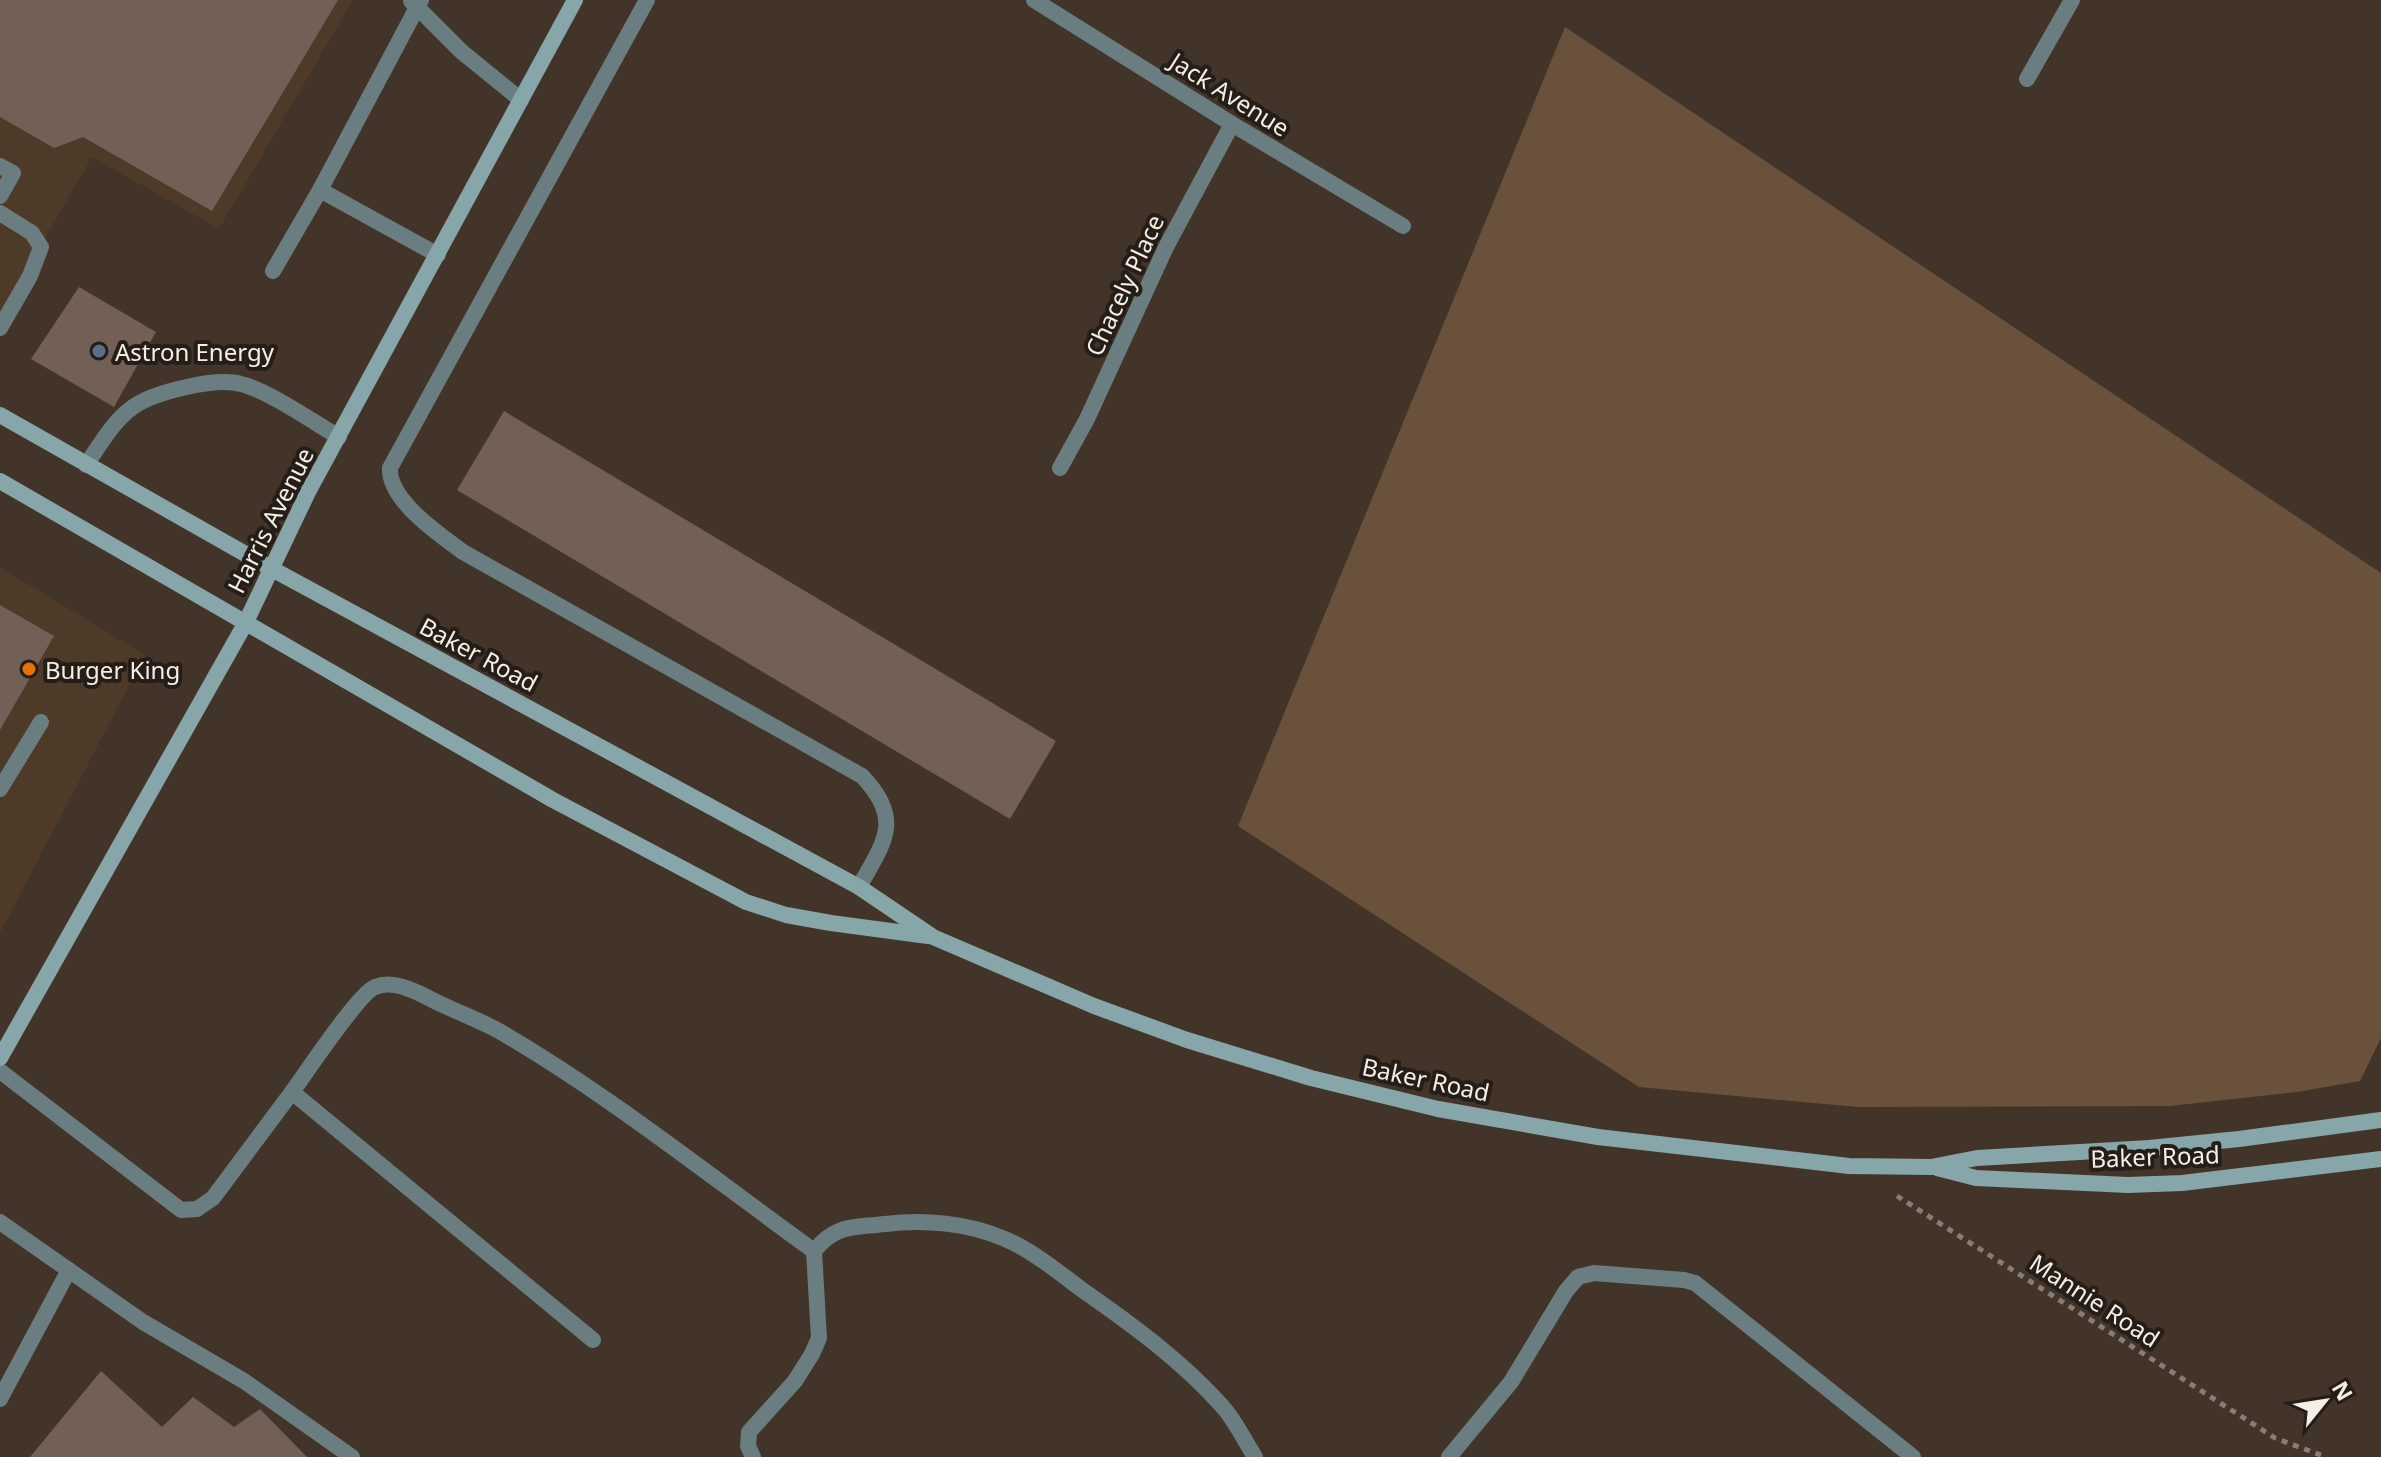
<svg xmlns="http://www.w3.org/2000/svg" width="2381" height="1457" viewBox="0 0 2381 1457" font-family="'Noto Sans',sans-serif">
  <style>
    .built { fill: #4e3a29 }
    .green { fill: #6a513b }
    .building { fill: #725f55 }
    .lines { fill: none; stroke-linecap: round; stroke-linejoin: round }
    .path { stroke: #897d73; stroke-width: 5; stroke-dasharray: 6 6; stroke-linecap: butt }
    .service { stroke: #6a7e81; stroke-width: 16 }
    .minor { stroke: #6a7e81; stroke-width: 16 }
    .secondary { stroke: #86a6aa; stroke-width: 16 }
    .service-dot { fill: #5c6f8a; stroke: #241d18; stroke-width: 3 }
    .food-dot { fill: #e8710a; stroke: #241d18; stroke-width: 3 }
    .labels { text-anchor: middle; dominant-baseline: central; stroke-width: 8; stroke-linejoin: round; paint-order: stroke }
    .street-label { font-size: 24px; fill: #f6ede5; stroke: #241d18 }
    .poi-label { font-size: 24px; fill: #f6ede5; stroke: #241d18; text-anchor: start }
  </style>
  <rect width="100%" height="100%" fill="#423428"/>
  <g class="built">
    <path d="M0,0H353L219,229L92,157L0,316Z"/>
    <path d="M0,567L145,655L0,933Z"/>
  </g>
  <path class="green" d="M1565,27L2381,573V1038L2360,1081L2297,1092L2170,1106L1858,1107L1639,1087L1238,826Z"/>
  <g class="building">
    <path d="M0,0H338L212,211L83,137L54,148L0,117Z"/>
    <path d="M79,287L156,332L114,407L31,359Z"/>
    <path d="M504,411L1056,741L1010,819L457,490Z"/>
    <path d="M0,605L54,636L0,730Z"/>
    <path d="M101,1371L162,1427L193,1397L234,1427L260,1409L307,1457H30Z"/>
  </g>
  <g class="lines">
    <path class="path" d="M1897,1196L2275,1438L2326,1457"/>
    <g class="service">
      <path d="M411,1L462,52L521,100"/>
      <path d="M0,166L13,173L0,196"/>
      <path d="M320,190L421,0"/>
      <path d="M0,213L32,233L41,247L30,276L0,328"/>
      <path d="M273,271L320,190L438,255"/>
      <path d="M86,465C100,445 113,421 133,407C154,392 216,377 241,384C269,391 313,422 339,437"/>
      <path d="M0,789L41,722"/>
      <path d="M0,1071L181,1210L197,1209L213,1198L292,1092"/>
      <path d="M0,1222L143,1322L244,1381L352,1457"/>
      <path d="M593,1340L292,1092C306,1073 359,993 375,987C397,978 423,996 443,1005C462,1014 481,1021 499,1031C609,1095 710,1176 814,1251"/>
      <path d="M0,1399L69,1270"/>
      <path d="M753,1457L748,1446L749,1432L795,1381L812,1354L819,1338L814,1251C836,1224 852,1228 885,1224C924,1219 968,1223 1005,1239C1033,1251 1057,1271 1081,1289C1131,1324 1181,1360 1222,1406C1235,1420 1244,1440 1255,1457"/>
      <path d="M1449,1457L1511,1382L1566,1291L1578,1277L1594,1273L1684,1280L1695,1283L1913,1457"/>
    </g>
    <g class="minor">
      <path d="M647,0L390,468C388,500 439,534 463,552L862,776C904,820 884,842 859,887"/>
      <path d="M1034,0L1232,124L1403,226"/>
      <path d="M2027,79L2072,0"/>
      <path d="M1060,468L1087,419L1166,247L1232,124"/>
    </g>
    <g class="secondary">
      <path d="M0,415L272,569L859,887L933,937L1094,1006L1187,1040L1311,1078L1438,1109L1598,1137L1849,1166L1931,1167L1977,1158L2149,1148L2239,1139L2381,1120"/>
      <path d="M0,481L553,800L746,902L786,915L831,923L928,936"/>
      <path d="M0,1058L245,624L308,492L575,0"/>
      <path d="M1937,1168L1976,1178L2128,1185L2182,1183L2381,1159"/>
    </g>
  </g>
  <circle class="service-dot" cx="99" cy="351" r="8"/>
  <circle class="food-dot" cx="29" cy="669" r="8"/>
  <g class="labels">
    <g class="street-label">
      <text transform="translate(1230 94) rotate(32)">Jack Avenue</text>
      <text transform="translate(1124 285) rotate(-65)">Chacely Place</text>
      <text transform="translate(270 520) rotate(-63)">Harris Avenue</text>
      <text transform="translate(479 654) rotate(28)">Baker Road</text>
      <text transform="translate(1426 1079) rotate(12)">Baker Road</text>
      <text transform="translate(2155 1156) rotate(-2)">Baker Road</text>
      <text transform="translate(2095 1300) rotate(33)">Mannie Road</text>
    </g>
    <g class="poi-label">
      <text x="115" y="351">Astron Energy</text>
      <text x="45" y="669">Burger King</text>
    </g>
  </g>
  <g transform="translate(2325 1401) rotate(60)" stroke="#241d18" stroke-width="6" paint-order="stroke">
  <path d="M0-6L14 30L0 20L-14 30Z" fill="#f6ede5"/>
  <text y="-12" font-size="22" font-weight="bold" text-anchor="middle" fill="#f6ede5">N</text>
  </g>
</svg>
